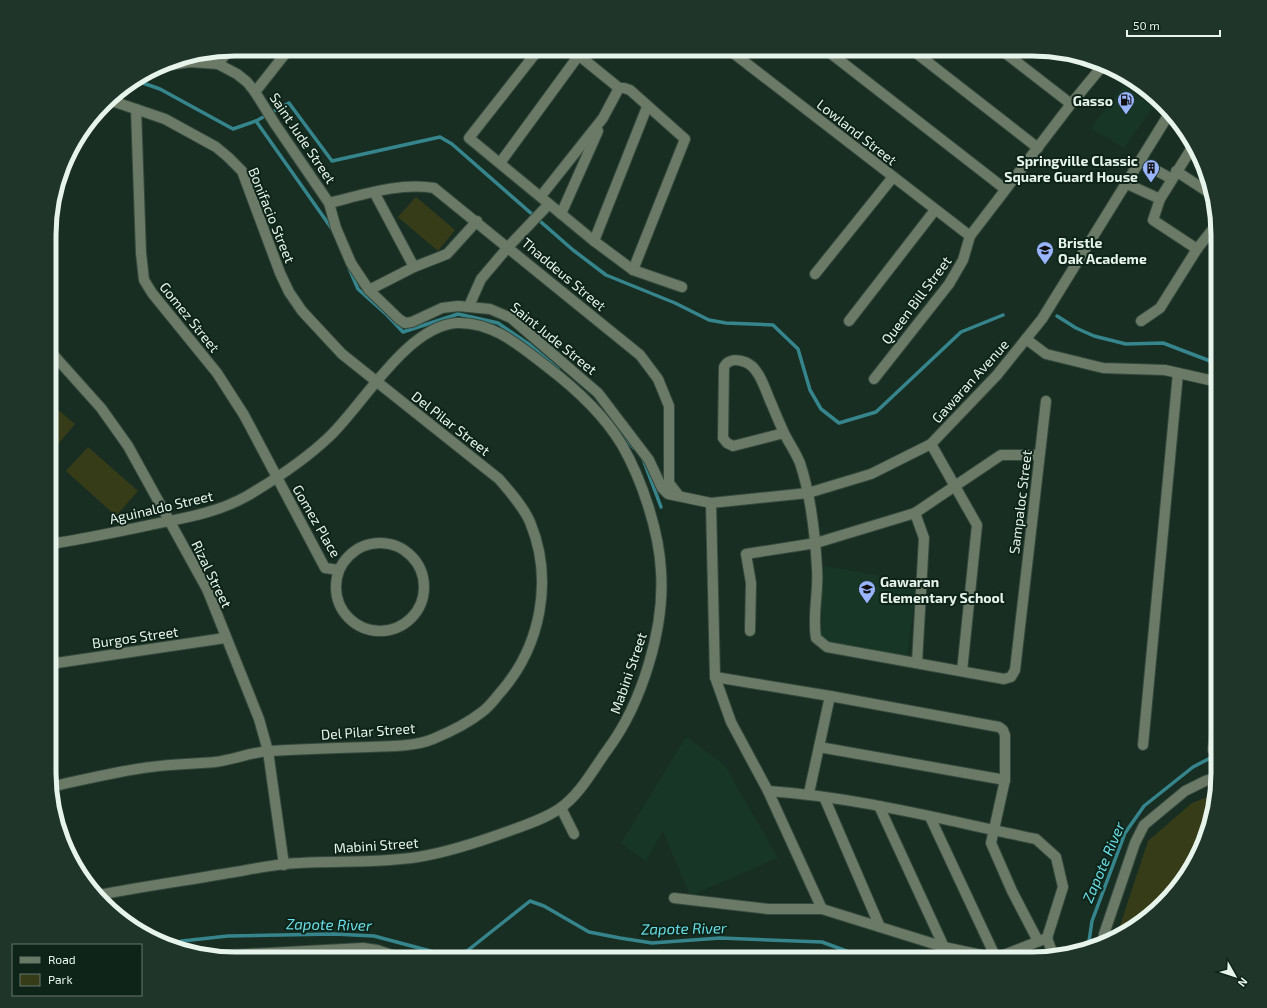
<svg xmlns="http://www.w3.org/2000/svg" width="1267" height="1008" viewBox="0 0 1267 1008" font-family="'Exo 2',sans-serif">
  <style>
    .built { fill: #173626 }
    .green { fill: #373c18 }
    .lines { fill: none; stroke-linecap: round; stroke-linejoin: round }
    .stream { stroke: #37858c; stroke-width: 3.5 }
    .minor-casing { stroke: #354a3e; stroke-width: 12 }
    .minor { stroke: #6b7a66; stroke-width: 10 }
    .labels { text-anchor: middle; dominant-baseline: central; stroke-width: 4; stroke-linejoin: round; paint-order: stroke }
    .poi-label { font-size: 14px; font-weight: bold; fill: #e6f4eb; stroke: #0e2419; text-anchor: end }
    .street-label { font-size: 14px; fill: #e6f4eb; stroke: #0e2419 }
    .water-label { font-size: 15px; font-style: italic; fill: #69dee8; stroke: #0e2419 }
    .rim { fill: none; stroke: #e6f4eb; stroke-width: 5 }
  </style>
  <rect width="100%" height="100%" fill="#182e22"/>
  <g class="built">
    <path d="M1124,86L1153,107L1124,148L1091,128Z"/>
    <path d="M824,566L917,582L907,656L822,642L819,627Z"/>
    <path d="M686,737L724,764L778,858L690,896L663,831L646,861L621,843Z"/>
  </g>
  <g class="green">
    <path d="M416,197L455,230L438,251L398,217Z"/>
    <path d="M50,403L75,424L54,449L50,445Z"/>
    <path d="M88,447L138,491L116,516L66,471Z"/>
    <path d="M1215,794L1204,844L1172,896L1117,935L1148,841L1192,803Z"/>
  </g>
  <g class="lines">
    <g class="stream">
      <path d="M137,81L160,89L233,129L256,121L289,103L332,161L440,137L452,144L573,250L606,275L675,303L709,320L726,323L773,325L798,349L810,390L821,409L839,423L876,412L961,332L1003,315"/>
      <path d="M256,121L332,229"/>
      <path d="M349,268L358,289L387,315L403,332L458,314L498,323L530,345L558,369"/>
      <path d="M1057,316L1076,328L1094,336L1126,344L1163,343L1218,364"/>
      <path d="M614,425L634,448"/>
      <path d="M643,459L661,507"/>
      <path d="M168,946L182,941L228,936L334,934L374,936L438,953L453,954L467,951L530,901L544,906L589,932L620,938L652,943L720,938L822,942L868,959"/>
      <path d="M1088,948L1092,921L1125,833L1144,806L1193,767L1218,754"/>
    </g>
    <g class="minor-casing">
      <g id="minor">
        <path d="M539,49L469,138L594,241L633,270L682,287"/>
        <path d="M571,49L619,88H624L630,90L685,139L633,270"/>
        <path d="M728,49L970,236"/>
        <path d="M825,49L1005,189"/>
        <path d="M911,49L1038,148"/>
        <path d="M1000,49L1071,104"/>
        <path d="M218,64L229,50"/>
        <path d="M163,66L190,62L218,64L237,74L247,82L255,92L275,124L329,203L336,228L351,263L369,290L399,319L405,323L412,322L442,308L458,306L490,309L511,318L598,393L649,460L662,488L668,494L711,503L808,493L871,474L931,444L997,375L1042,319L1169,114"/>
        <path d="M255,92L289,49"/>
        <path d="M136,109L141,253L144,280L152,293L217,373L244,415L325,568L339,570"/>
        <path d="M1193,146L1160,199L1153,220L1197,249"/>
        <path d="M1139,161L1172,179"/>
        <path d="M500,163L579,55"/>
        <path d="M1176,171L1208,192"/>
        <path d="M1125,183L1160,199"/>
        <path d="M374,192L414,267"/>
        <path d="M541,196L603,118L619,88"/>
        <path d="M329,203C362,195 400,182 434,188L640,355L658,379L669,406V483L679,496"/>
        <path d="M561,214L598,131"/>
        <path d="M594,241L647,107"/>
        <path d="M815,274L893,177"/>
        <path d="M369,290L414,267L447,254L477,221"/>
        <path d="M469,306L481,279L509,246L549,204"/>
        <path d="M849,321L935,210"/>
        <path d="M1141,321L1160,308L1197,249L1216,225"/>
        <path d="M1217,329L1218,328"/>
        <path d="M1026,339L1046,354L1103,368L1165,370L1218,382"/>
        <path d="M50,351L101,408L128,446L207,589L259,719L268,751L284,865"/>
        <path d="M874,379L949,284L963,260L970,236L1071,104L1104,64"/>
        <path d="M784,433L733,446L727,443L723,438L724,367C728,359 737,359 745,362C760,367 766,393 772,405C776,415 780,424 784,433C789,443 796,453 800,463C811,496 815,533 817,568C819,591 812,615 816,638L827,647L1004,679L1011,677L1015,670L1046,401"/>
        <path d="M931,444L977,525L962,671"/>
        <path d="M711,503L715,677L731,722L768,791L822,909"/>
        <path d="M915,513L924,538L917,663"/>
        <circle cx="380" cy="587" r="44"/>
        <path d="M50,544C84,539 117,532 150,525C184,518 217,513 247,496C276,479 306,459 330,436C364,403 407,327 456,323C492,321 520,346 546,366C575,388 603,413 622,445C642,480 659,531 661,571C665,628 642,703 608,749C594,768 580,795 559,809C544,819 526,825 509,831C479,842 449,852 418,857C375,864 329,860 285,864C264,866 244,871 223,874C182,881 140,887 99,895"/>
        <path d="M750,631L751,583L746,554L816,543L915,513L1001,455H1039"/>
        <path d="M50,664L225,638"/>
        <path d="M715,677L830,696L999,727L1003,730L1005,735V780L991,843L1012,891L1038,941"/>
        <path d="M1143,745L1178,373"/>
        <path d="M819,747L1005,780"/>
        <path d="M1213,750L1218,706"/>
        <path d="M50,787C83,780 117,771 151,767C172,764 193,764 215,762C233,760 251,752 270,751C303,749 336,748 369,747C390,746 413,747 433,739C450,732 468,723 482,712C489,707 494,700 499,694C541,647 554,580 530,522C523,506 510,492 499,479L342,354L302,311L289,292L280,273L242,171L228,157L216,147L165,119L109,100"/>
        <path d="M809,793L830,696"/>
        <path d="M824,797L880,927"/>
        <path d="M879,806L944,947"/>
        <path d="M561,808L574,834"/>
        <path d="M930,817L996,958"/>
        <path d="M674,898L768,909H822L944,947L996,958L1047,938L1063,887L1056,857L1036,839C948,821 858,797 768,791"/>
        <path d="M1047,938L1053,955"/>
        <path d="M1103,945L1104,934L1135,843L1144,825L1185,791L1205,781L1218,777"/>
        <path d="M211,956L363,948L377,950L404,959"/>
        <path d="M503,959L522,956L555,959"/>
      </g>
    </g>
    <use href="#minor" class="minor"/>
  </g>
  <defs>
    <g id="fuel-pin" transform="scale(0.9)"><path d="M0 17L-7.5 6A9.5 9.5 0 1 1 7.5 6Z" fill="#98b5fd" stroke="#0e2419"/><path d="M-5.5-6h7V0h2V4h1.3V-2.5L3-4.5l.8-.8L6-3V5H2.5V1h-1V6h-7ZM-4.2-4.7v3.2H.2V-4.7Z" fill="#111"/></g>
    <g id="building-pin" transform="scale(0.9)"><path d="M0 17L-7.5 6A9.5 9.5 0 1 1 7.5 6Z" fill="#98b5fd" stroke="#0e2419"/><path d="M-4-6H4V6H1V3H-1V6H-4ZM-2.5-4.3h1.7v1.8h-1.7ZM.8-4.3h1.7v1.8H.8ZM-2.5-1h1.7V.8h-1.7ZM.8-1h1.7V.8H.8Z" fill="#111"/></g>
    <g id="school-pin" transform="scale(0.9)"><path d="M0 17L-7.5 6A9.5 9.5 0 1 1 7.5 6Z" fill="#98b5fd" stroke="#0e2419"/><path d="M0-5L7-2L0 1L-7-2ZM-4 1L0 2.5L4 1V4Q0 6-4 4Z" fill="#111"/></g>
  </defs>
  <g fill-rule="evenodd">
    <use href="#fuel-pin" x="1126" y="100"/>
    <use href="#building-pin" x="1151" y="168"/>
    <use href="#school-pin" x="1045" y="250"/>
    <use href="#school-pin" x="867" y="589"/>
  </g>
  <g class="labels">
    <g class="poi-label">
      <text x="1113" y="100">Gasso</text>
      <text x="1138" y="160">Springville Classic<tspan x="1138" dy="16">Square Guard House</tspan></text>
      <text x="1058" y="242" text-anchor="start">Bristle<tspan x="1058" dy="16">Oak Academe</tspan></text>
      <text x="880" y="581" text-anchor="start">Gawaran<tspan x="880" dy="16">Elementary School</tspan></text>
    </g>
    <g class="street-label">
      <text transform="translate(857 132) rotate(38)">Lowland Street</text>
      <text transform="translate(303 138) rotate(56)">Saint Jude Street</text>
      <text transform="translate(272 215) rotate(68)">Bonifacio Street</text>
      <text transform="translate(564 274) rotate(40)">Thaddeus Street</text>
      <text transform="translate(916 300) rotate(-53)">Queen Bill Street</text>
      <text transform="translate(190 317) rotate(51)">Gomez Street</text>
      <text transform="translate(554 338) rotate(39)">Saint Jude Street</text>
      <text transform="translate(970 381) rotate(-48)">Gawaran Avenue</text>
      <text transform="translate(451 423) rotate(38)">Del Pilar Street</text>
      <text transform="translate(1020 502) rotate(-83)">Sampaloc Street</text>
      <text transform="translate(161 507) rotate(-13)">Aguinaldo Street</text>
      <text transform="translate(317 521) rotate(60)">Gomez Place</text>
      <text transform="translate(212 574) rotate(64)">Rizal Street</text>
      <text transform="translate(135 637) rotate(-8)">Burgos Street</text>
      <text transform="translate(628 673) rotate(-71)">Mabini Street</text>
      <text transform="translate(368 731) rotate(-4)">Del Pilar Street</text>
      <text transform="translate(376 845) rotate(-4)">Mabini Street</text>
    </g>
    <g class="water-label">
      <text transform="translate(1103 862) rotate(-67)">Zapote River</text>
      <text transform="translate(329 924) rotate(1)">Zapote River</text>
      <text transform="translate(684 928) rotate(-1)">Zapote River</text>
    </g>
  </g>
  <path d="M0 0H1267V1008H0ZM235 56H1032A179 179 0 0 1 1211 235V773A179 179 0 0 1 1032 952H235A179 179 0 0 1 56 773V235A179 179 0 0 1 235 56Z" fill="#1f352a" fill-rule="evenodd"/>
  <path class="rim" d="M235 56H1032A179 179 0 0 1 1211 235V773A179 179 0 0 1 1032 952H235A179 179 0 0 1 56 773V235A179 179 0 0 1 235 56Z"/>
  <rect x="12" y="944" width="130" height="52" fill="#0e2419" stroke="#64776d"/>
  <rect x="20" y="957" width="20" height="6" fill="#6b7a66" stroke="#64776d"/>
  <text x="48" y="964" font-size="12" fill="#e6f4eb">Road</text>
  <rect x="20" y="974" width="20" height="12" fill="#373c18" stroke="#64776d"/>
  <text x="48" y="984" font-size="12" fill="#e6f4eb">Park</text>
  <g transform="translate(1235 976) rotate(129)" stroke="#0e2419" stroke-width="3" paint-order="stroke">
  <path d="M0-3L7 15L0 10L-7 15Z" fill="#e6f4eb"/>
  <text y="-6" font-size="11" font-weight="bold" text-anchor="middle" fill="#e6f4eb">N</text>
  </g>
  <path d="M1127 30v6h93v-6" fill="none" stroke="#e6f4eb" stroke-width="2"/>
  <text x="1133" y="30" font-size="12" fill="#e6f4eb" stroke="#0e2419" stroke-width="3" paint-order="stroke">50 m</text>
</svg>
